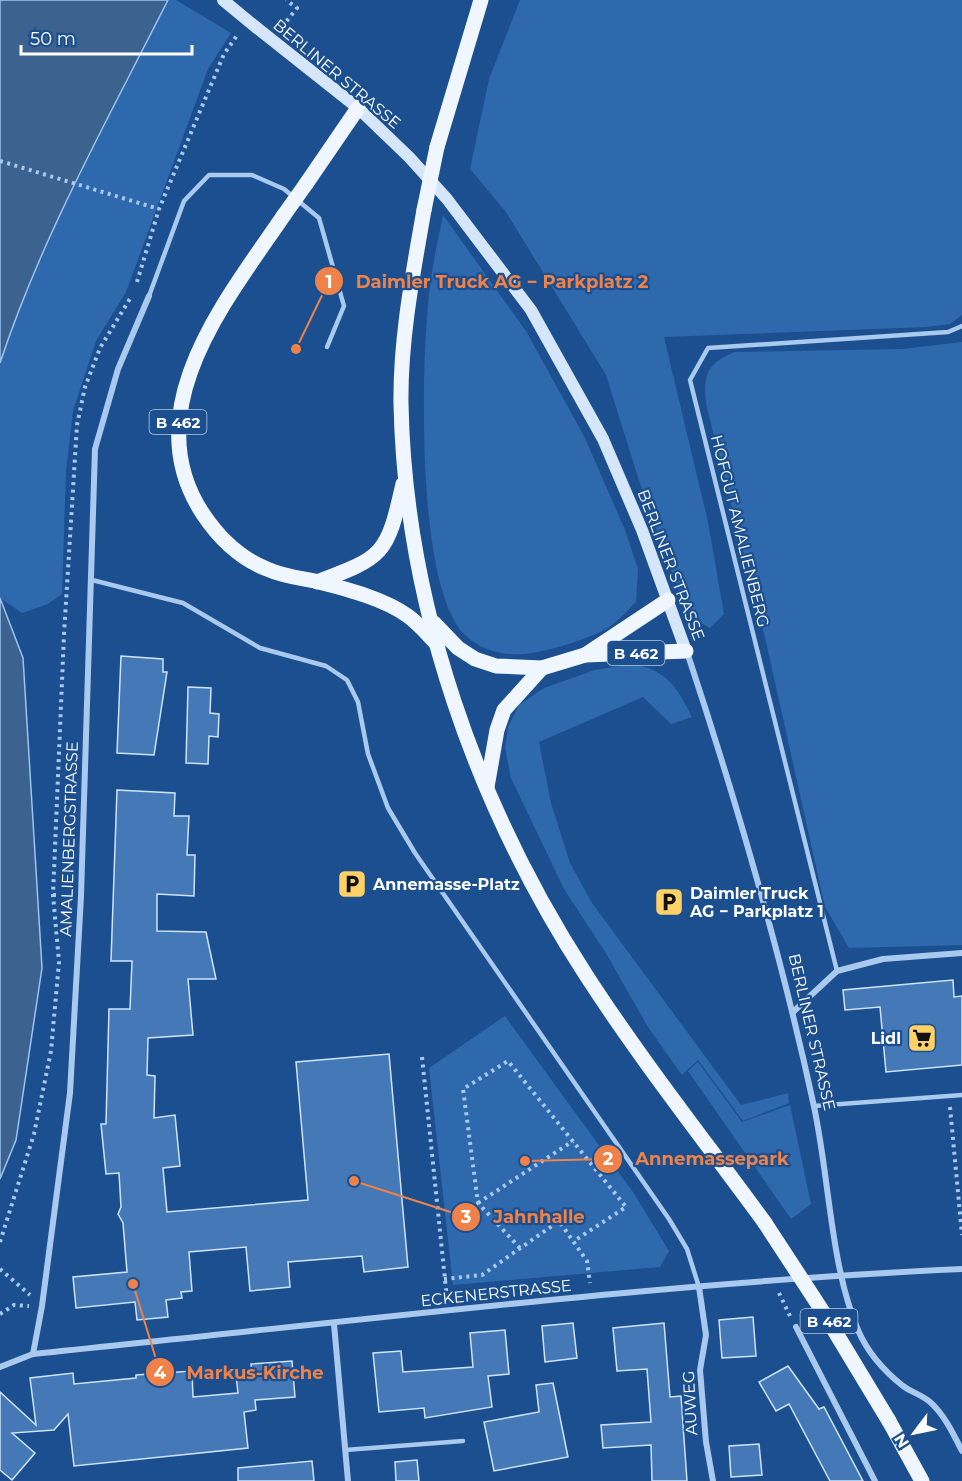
<svg xmlns="http://www.w3.org/2000/svg" width="962" height="1481" viewBox="0 0 962 1481" font-family="Montserrat,sans-serif">
  <style>
    .green { fill: #2e69ad }
    .water { fill: #3c6290; stroke: #9cc4f0; stroke-width: 1.5 }
    .building { fill: #4478b7; stroke: #cfe3fa; stroke-width: 1.5 }
    .lines { fill: none; stroke-linecap: round; stroke-linejoin: round }
    .path { stroke: #a9c9ee; stroke-width: 4; stroke-dasharray: 3 4.5; stroke-linecap: butt }
    .service { stroke: #a9c9ee; stroke-width: 4.5 }
    .minor { stroke: #a9c9ee; stroke-width: 6 }
    .secondary { stroke: #d6e6fa; stroke-width: 12 }
    .primary { stroke: #f0f6ff; stroke-width: 15 }
    .secondary-bridge { stroke: #d6e6fa; stroke-width: 12 }
    .primary-bridge { stroke: #f0f6ff; stroke-width: 15 }
    .labels { text-anchor: middle; dominant-baseline: central; stroke-width: 4.5; stroke-linejoin: round; paint-order: stroke }
    .shield { fill: #1b4f8f; stroke: #bbcadd; stroke-width: 1.5 }
    .shield-label { font-size: 15px; font-weight: bold; fill: #fff }
    .street-label { font-size: 16px; fill: #fff; stroke: #1b4f8f }
    .poi-label { font-size: 16px; font-weight: bold; fill: #fff; stroke: #1b4f8f; text-anchor: start }
    .leader { fill: none; stroke: #ee8249; stroke-width: 2 }
    .callout-dot { fill: #ee8249; stroke: #1b4f8f; stroke-width: 2 }
    .mark-label { font-size: 18px; text-anchor: middle; font-weight: bold; fill: #fff }
    .callout-label { font-size: 18px; text-anchor: middle; font-weight: bold; fill: #ee8249; stroke: #1b4f8f; stroke-width: 4.5; stroke-linejoin: round; paint-order: stroke }
  </style>
  <rect width="100%" height="100%" fill="#1b4f8f"/>
  <g class="green">
    <path d="M168,0H176L231,33L208,69L126,292L96,341L73,411L66,471L62,594L48,604L22,613L0,598V363L18,311L77,178Z"/>
    <path d="M520,0H962V315L950,324L926,327L664,337L708,522L724,614L710,628L688,616L642,490L606,375L506,212L470,169L489,79Z"/>
    <path d="M443,215L526,331L584,436L625,530L638,569L636,602C626,612 615,625 602,631C582,641 554,649 532,653C508,657 483,652 465,635C414,586 421,348 431,278C434,257 439,236 443,215Z"/>
    <path d="M962,342V945L849,948L825,907L766,642L706,404C703,374 707,363 735,352L902,349Z"/>
    <path d="M632,664C667,670 677,687 692,717L671,724L643,697L539,742L551,803L570,863L592,903L741,1105L788,1093L789,1103L743,1121L698,1060L682,1075L648,1027L607,955L564,889L511,778L505,748L508,727L519,705L544,688L595,670Z"/>
    <path d="M505,1016L633,1192L669,1251L660,1267L453,1285L429,1068Z"/>
    <path d="M698,1062L742,1122L790,1105L811,1204L791,1219L688,1071Z"/>
  </g>
  <g class="water">
    <path d="M0,0H168C108,119 42,236 0,363Z"/>
    <path d="M0,598L23,658L42,968L16,1140L0,1179Z"/>
  </g>
  <g class="building">
    <path d="M121,656L163,659V672H167L154,755L117,753Z"/>
    <path d="M188,687L211,688L210,713L219,714L218,737L209,736L208,764L186,763Z"/>
    <path d="M117,790L175,793L174,816H189L187,855H195L194,896L157,894V931L206,932L216,979H188L193,1035L148,1038L147,1075L155,1076L154,1118L175,1115L180,1166L163,1168L167,1212L308,1200L296,1062L389,1054L408,1267L364,1272L362,1256L288,1262L290,1287L250,1291L246,1247L189,1252L192,1291L181,1292L182,1298L166,1300L168,1317L137,1320L135,1302L76,1308L73,1277L127,1272L123,1223L118,1214L121,1207L119,1173L106,1174L101,1124H106L109,1009H130L132,961H111Z"/>
    <path d="M953,980L954,997L962,996V1065L886,1072L880,1007L845,1010L843,990Z"/>
    <path d="M753,1317L756,1356L722,1358L719,1320Z"/>
    <path d="M573,1323L577,1358L545,1362L542,1326Z"/>
    <path d="M664,1323L670,1397L681,1396L687,1481H652L651,1445L603,1448L601,1425L651,1422L647,1369L617,1371L613,1328Z"/>
    <path d="M505,1330L509,1374L488,1376L492,1407L425,1418L424,1408L379,1412L373,1353L401,1351L403,1372L473,1367L470,1333Z"/>
    <path d="M292,1361L295,1397L255,1400L256,1410L244,1412L248,1448L74,1466L68,1414L54,1430L12,1433L35,1453L12,1480L0,1470V1392L36,1425L30,1378L73,1373L74,1384L136,1378V1375L192,1371L193,1397L238,1393L236,1376L252,1374L251,1364Z"/>
    <path d="M788,1366L819,1409L824,1407L863,1481H830L789,1404L776,1411L759,1382Z"/>
    <path d="M553,1383L568,1457L494,1471L484,1422L539,1412L536,1385Z"/>
    <path d="M759,1444L762,1475L731,1477L729,1446Z"/>
    <path d="M417,1460L419,1481H396L395,1462Z"/>
    <path d="M312,1461L314,1481H238V1468Z"/>
  </g>
  <g class="lines">
    <g class="path">
      <path d="M282,27L297,8L286,0"/>
      <path d="M0,161L159,209"/>
      <path d="M137,282L159,209L224,54L238,34"/>
      <path d="M53,895H69"/>
      <path d="M422,1057L447,1299"/>
      <path d="M950,1107L962,1235"/>
      <path d="M478,1203L573,1141"/>
      <path d="M0,1242L34,1134L51,1051L59,962L53,895L64,634L77,425L85,387L100,348L131,297"/>
      <path d="M520,1248L478,1203L463,1089L508,1061L626,1207L574,1241"/>
      <path d="M0,1269L30,1295"/>
      <path d="M444,1279L482,1275L559,1221L587,1261L590,1283"/>
      <path d="M779,1293L790,1316"/>
      <path d="M0,1314L14,1305L29,1306"/>
    </g>
    <g class="service">
      <path d="M149,296L184,201L209,175H252L284,189L319,218L344,306L327,347"/>
      <path d="M92,580L183,603L260,648L326,666L347,680L358,702L368,754L388,808L415,853L669,1219L687,1249L699,1287"/>
      <path d="M837,971L690,380L708,348L948,332L962,326"/>
      <path d="M814,1106L962,1095"/>
      <path d="M345,1450L463,1441"/>
    </g>
    <g class="minor">
      <path d="M687,652C736,800 780,950 813,1102C829,1172 830,1265 858,1330C867,1351 884,1371 903,1386C911,1392 922,1395 930,1402C944,1414 954,1435 962,1451"/>
      <path d="M793,1012L837,971L883,959L962,953"/>
      <path d="M699,1287L706,1335L700,1370L706,1442L713,1481"/>
      <path d="M334,1324L348,1481"/>
      <path d="M796,1327L875,1481"/>
      <path d="M33,1354L42,1306L70,1093L81,896L95,449L118,369L149,296"/>
      <path d="M0,1367L33,1354C342,1323 652,1283 962,1269"/>
    </g>
    <path class="secondary" d="M257,28L358,108L409,157L447,199L531,310L603,439L642,530L686,651"/>
    <g class="primary">
      <path d="M437,147L481,0"/>
      <path d="M306,184L358,108"/>
      <path d="M424,210C413,273 400,340 401,404C405,605 477,807 586,975C641,1060 705,1141 765,1223"/>
      <path d="M284,215C227,299 134,410 203,514C219,538 239,558 267,569C282,576 299,578 315,581C346,589 383,598 408,616C419,624 428,635 438,645"/>
      <path d="M317,582C384,557 387,555 403,484"/>
      <path d="M434,623L458,648L475,659L496,666L542,668L585,655L686,651"/>
      <path d="M585,655L668,600"/>
      <path d="M487,787L497,730L504,710L542,668"/>
      <path d="M889,1421L922,1481"/>
    </g>
    <path class="secondary-bridge" d="M223,0L257,28"/>
    <g class="primary-bridge">
      <path d="M424,210L437,147"/>
      <path d="M284,215L306,184"/>
      <path d="M765,1223L825,1315L889,1421"/>
    </g>
  </g>
  <defs>
    <g id="parking-square" transform="scale(1.5)"><rect x="-9" y="-9" width="18" height="18" rx="4" fill="#ffd166" stroke="#1b4f8f"/><path d="M-3.5-5.5H1a3.5 3.5 0 0 1 0 7H-1V5.5H-3.5ZM-1-3.4V-.6H.8a1.4 1.4 0 0 0 0-2.8Z" fill="#111"/></g>
    <g id="supermarket-square" transform="scale(1.5)"><rect x="-9" y="-9" width="18" height="18" rx="4" fill="#ffd166" stroke="#1b4f8f"/><path d="M-6-5.5h2.5l.6 2H6L4.5 2H-2.5L-4.4-4H-6ZM-1.5 3.2a1.3 1.3 0 1 0 .1 0ZM3 3.2a1.3 1.3 0 1 0 .1 0Z" fill="#111"/></g>
  </defs>
  <g fill-rule="evenodd">
    <use href="#parking-square" x="352" y="884"/>
    <use href="#parking-square" x="669" y="902"/>
    <use href="#supermarket-square" x="922" y="1038"/>
  </g>
  <g class="labels">
    <g class="shield">
      <rect x="149.5" y="410" width="57" height="24" rx="4.5"/>
      <rect x="607.5" y="641" width="57" height="24" rx="4.5"/>
      <rect x="800.5" y="1309" width="57" height="24" rx="4.5"/>
    </g>
    <g class="shield-label">
      <text x="178" y="422">B 462</text>
      <text x="636" y="653">B 462</text>
      <text x="829" y="1321">B 462</text>
    </g>
    <g class="street-label">
      <text transform="translate(337 74) rotate(40)">BERLINER STRASSE</text>
      <text transform="translate(740 531) rotate(76)">HOFGUT AMALIENBERG</text>
      <text transform="translate(671 565) rotate(69)">BERLINER STRASSE</text>
      <text transform="translate(69 839) rotate(-88)">AMALIENBERGSTRASSE</text>
      <text transform="translate(812 1032) rotate(77)">BERLINER STRASSE</text>
      <text transform="translate(496 1293) rotate(-6)">ECKENERSTRASSE</text>
      <text transform="translate(690 1403) rotate(-93)">AUWEG</text>
    </g>
    <g class="poi-label">
      <text x="373" y="884">Annemasse-Platz</text>
      <text x="690" y="893">Daimler Truck<tspan x="690" dy="18">AG − Parkplatz 1</tspan></text>
      <text x="901" y="1038" text-anchor="end">Lidl</text>
    </g>
  </g>
  <path class="leader" d="M296 349L329 281M525 1161L608 1159M354 1181L466 1217M133 1284L160 1372"/>
  <g class="callout-dot">
    <circle cx="296" cy="349" r="6"/>
    <circle cx="525" cy="1161" r="6"/>
    <circle cx="354" cy="1181" r="6"/>
    <circle cx="133" cy="1284" r="6"/>
    <circle cx="329" cy="281" r="15"/>
    <circle cx="608" cy="1159" r="15"/>
    <circle cx="466" cy="1217" r="15"/>
    <circle cx="160" cy="1372" r="15"/>
  </g>
  <g class="mark-label">
    <text x="329" y="288">1</text>
    <text x="608" y="1165">2</text>
    <text x="466" y="1223">3</text>
    <text x="160" y="1379">4</text>
  </g>
  <g class="callout-label">
    <text x="502" y="288">Daimler Truck AG − Parkplatz 2</text>
    <text x="712" y="1165">Annemassepark</text>
    <text x="539" y="1223">Jahnhalle</text>
    <text x="255" y="1379">Markus-Kirche</text>
  </g>
  <g transform="translate(914 1433) rotate(238)" stroke="#1b4f8f" stroke-width="4.5" paint-order="stroke">
  <path d="M0-4.5L10 22L0 15L-10 22Z" fill="#ffffff"/>
  <text y="-9" font-size="16" font-weight="bold" text-anchor="middle" fill="#ffffff">N</text>
  </g>
  <path d="M21 45v9h171v-9" fill="none" stroke="#ffffff" stroke-width="3"/>
  <text x="30" y="45" font-size="18" fill="#ffffff" stroke="#1b4f8f" stroke-width="4.5" paint-order="stroke">50 m</text>
</svg>
